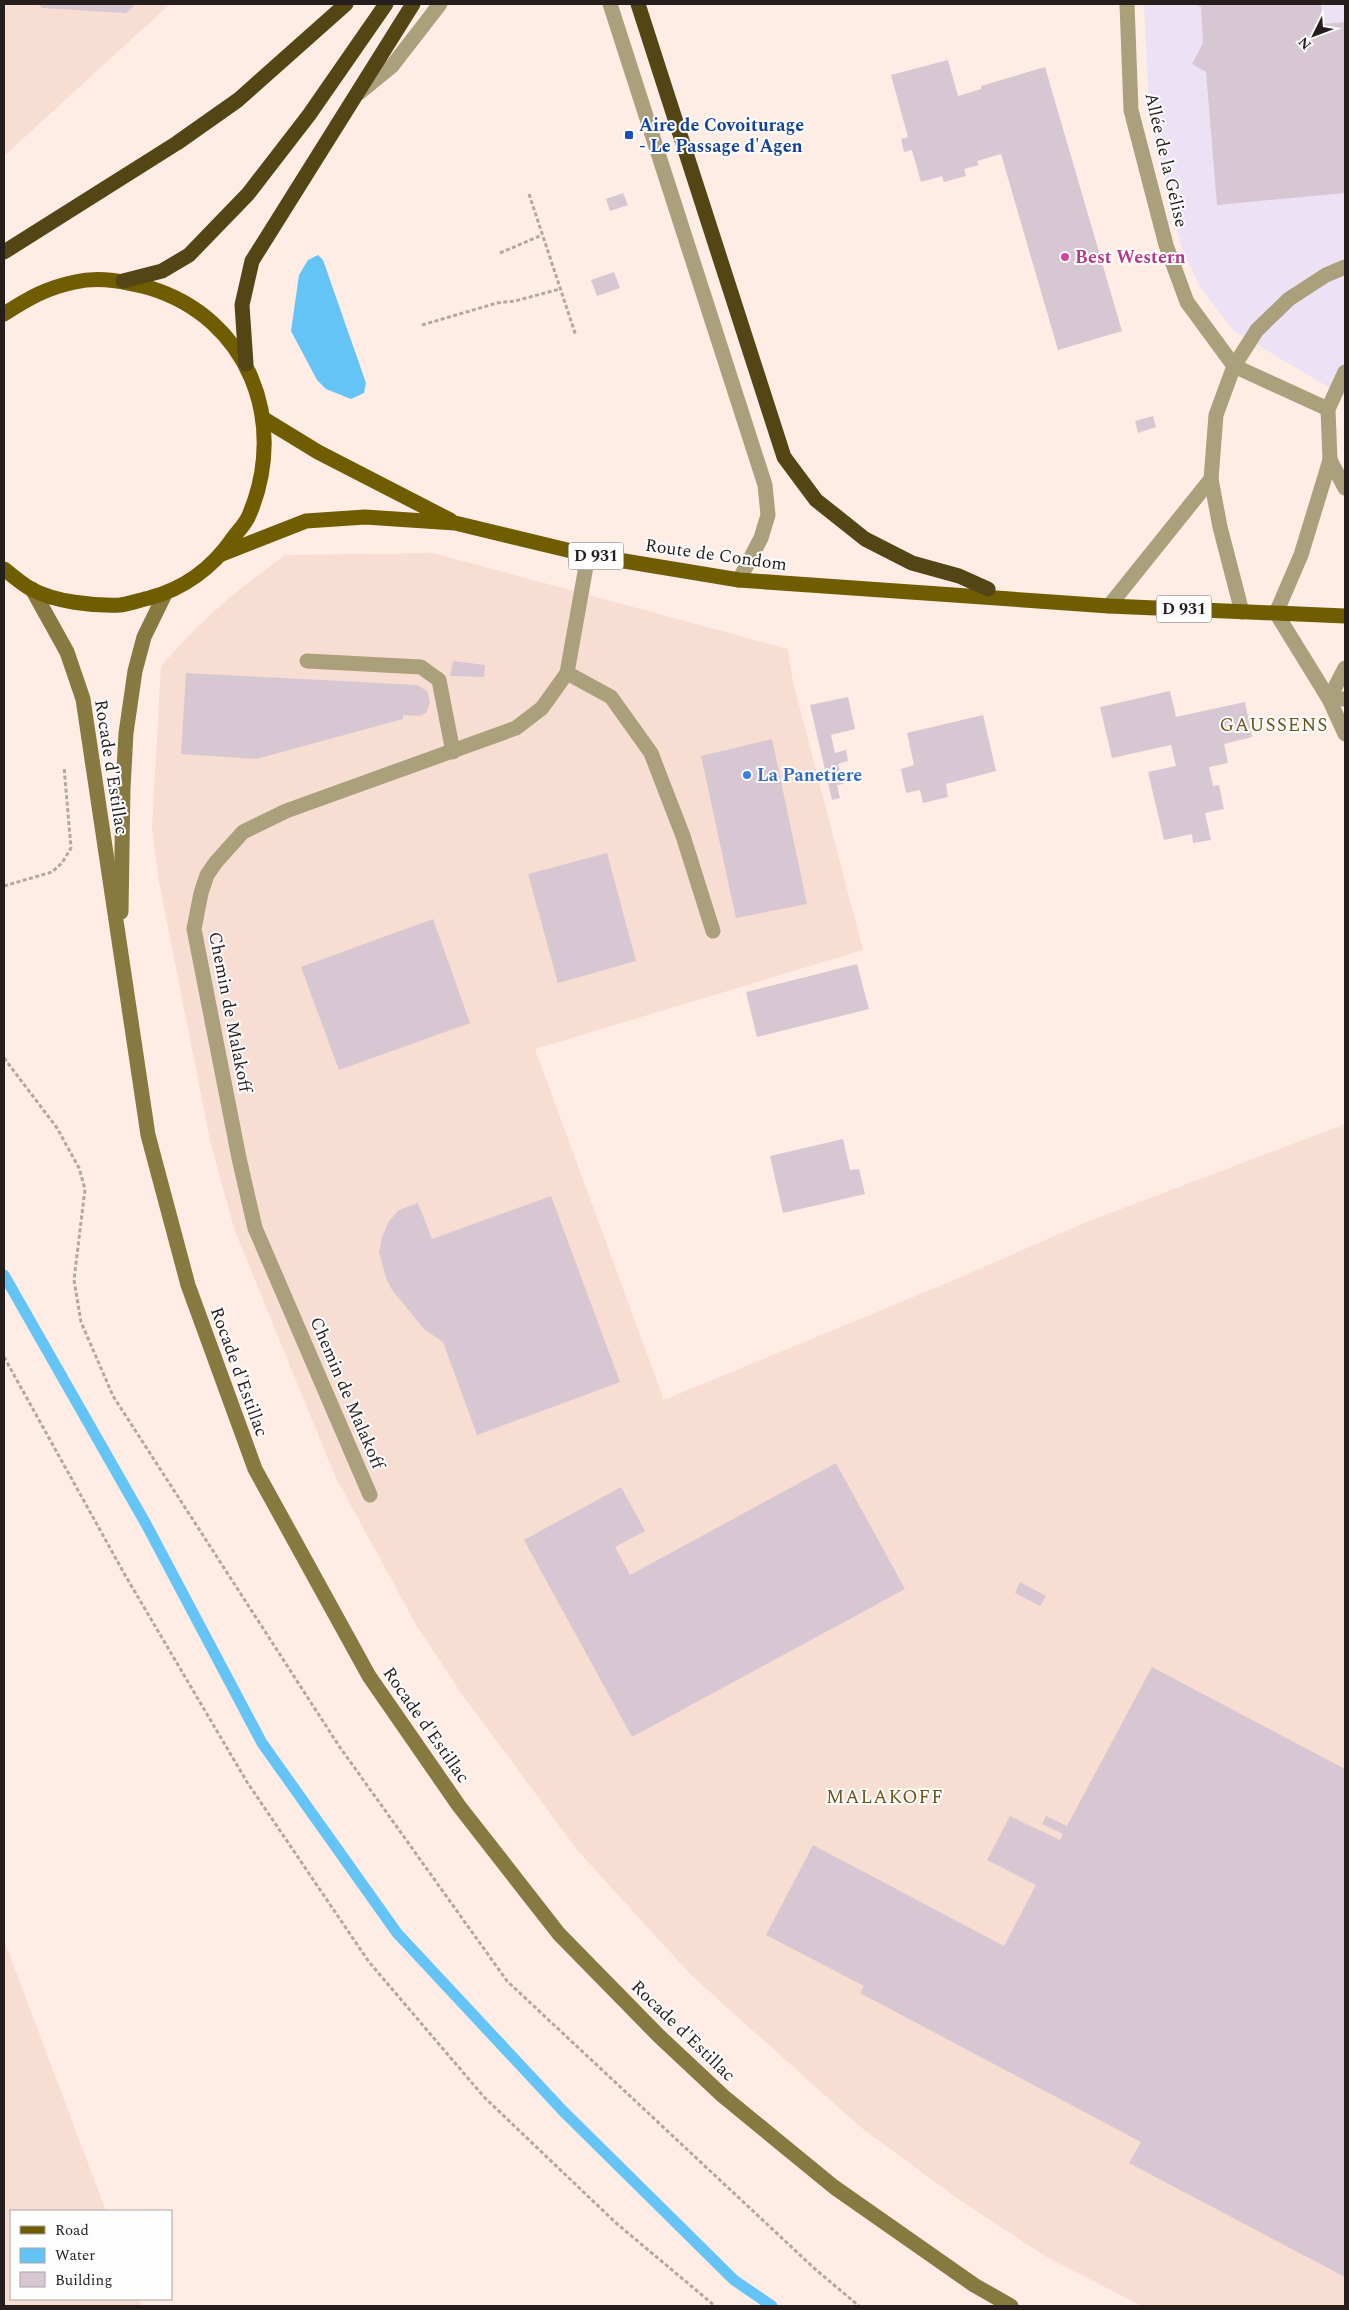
<svg xmlns="http://www.w3.org/2000/svg" width="1349" height="2310" viewBox="0 0 1349 2310" font-family="Spectral,serif">
  <style>
    .built { fill: #f8ddd3 }
    .industrial { fill: #ede1f5 }
    .water { fill: #64c4f6 }
    .lines { fill: none; stroke-linecap: round; stroke-linejoin: round }
    .stream { stroke: #64c4f6; stroke-width: 11 }
    .building { fill: #d7c7d2 }
    .path { stroke: #b5a6a0; stroke-width: 3; stroke-dasharray: 4 2.5; stroke-linecap: butt }
    .lane { stroke: #aaa07b; stroke-width: 15 }
    .street { stroke: #aaa07b; stroke-width: 15 }
    .secondary { stroke: #887940; stroke-width: 15 }
    .primary { stroke: #705c01; stroke-width: 15 }
    .highway { stroke: #534614; stroke-width: 15 }
    .transit-dot { fill: #1a4fb4; stroke: #fdfdfd; stroke-width: 2 }
    .hotel-dot { fill: #d1479c; stroke: #fdfdfd; stroke-width: 2 }
    .shop-dot { fill: #3f7fe0; stroke: #fdfdfd; stroke-width: 2 }
    .labels { text-anchor: middle; dominant-baseline: central; stroke-width: 4; stroke-linejoin: round; paint-order: stroke }
    .shield { fill: #fdfdfd; stroke: #666160; stroke-width: 1 }
    .shield-label { font-size: 16px; font-weight: bold; fill: #251e1c }
    .transit-label { font-size: 18px; font-weight: bold; fill: #164399; stroke: #fdfdfd; text-anchor: start }
    .street-label { font-size: 18px; fill: #251e1c; stroke: #fdfdfd }
    .hotel-label { font-size: 18px; font-weight: bold; fill: #b23c85; stroke: #fdfdfd; text-anchor: start }
    .shop-label { font-size: 18px; font-weight: bold; fill: #366cbe; stroke: #fdfdfd; text-anchor: start }
    .neighbourhood-label { font-size: 19px; letter-spacing: 1px; fill: #6a541a; stroke: #fdfdfd }
  </style>
  <rect width="100%" height="100%" fill="#ffece4"/>
  <g class="built">
    <path d="M4,4H170L4,156Z"/>
    <path d="M433,553L788,649L793,682L863,950L535,1049L664,1400L954,1280L1084,1223L1345,1124V2306H1142L1048,2258L957,2198L859,2126L691,1975L578,1851L461,1693L415,1623L335,1476L235,1231L211,1145L158,877L152,827L161,666L194,630L230,597L285,555Z"/>
    <path d="M4,1940L106,2211H11V2299H139L142,2306H4Z"/>
  </g>
  <path class="industrial" d="M1144,4H1345V397L1234,331L1200,287L1181,245L1149,112Z"/>
  <path class="water" d="M318,255L323,260L366,383L364,393L351,399L326,389L317,380L291,331L299,275L308,260Z"/>
  <g class="lines">
    <path class="stream" d="M4,1275L146,1524L262,1743L397,1933L563,2111L734,2280L772,2306"/>
  </g>
  <g class="building">
    <path d="M38,4H136L126,13L42,8Z"/>
    <path d="M1195,4H1321L1323,24L1345,22V193L1217,205L1206,72L1192,64L1203,43L1201,7Z"/>
    <path d="M948,60L958,96L981,89V86L1045,67L1122,331L1058,350L1001,154L977,161L979,165L964,169L966,176L944,182L942,176L921,182L912,150L904,152L901,139L908,137L891,75Z"/>
    <path d="M623,193L628,205L610,211L606,199Z"/>
    <path d="M614,272L620,288L597,296L591,280Z"/>
    <path d="M1153,416L1156,427L1138,433L1135,421Z"/>
    <path d="M453,661L485,665L484,677L450,676Z"/>
    <path d="M186,673L417,685L427,691L430,702L426,713L420,716L403,715V719L256,759L181,754Z"/>
    <path d="M1170,691L1176,717L1245,702L1252,737L1224,744L1228,763L1209,767L1213,786L1219,785L1224,809L1205,813L1211,840L1193,843L1192,834L1164,840L1148,772L1176,766L1171,745L1112,758L1100,707Z"/>
    <path d="M848,697L855,729L831,735L835,753L846,750L848,761L838,764L843,784L837,785L840,798L832,800L810,705Z"/>
    <path d="M983,715L996,771L946,784L948,797L923,803L920,790L906,793L901,769L914,765L907,733Z"/>
    <path d="M772,739L807,904L736,918L701,756Z"/>
    <path d="M607,853L636,961L558,983L528,874Z"/>
    <path d="M433,919L470,1023L339,1070L301,967Z"/>
    <path d="M857,964L869,1009L757,1037L746,992Z"/>
    <path d="M843,1139L850,1170L859,1169L865,1194L783,1213L770,1156Z"/>
    <path d="M551,1196L620,1382L477,1435L443,1342L424,1329L392,1290L386,1278L379,1252L382,1237L389,1221L399,1210L418,1203L432,1239Z"/>
    <path d="M836,1463L905,1589L632,1737L524,1540L621,1487L645,1531L615,1547L630,1575Z"/>
    <path d="M1020,1582L1046,1596L1040,1606L1015,1593Z"/>
    <path d="M1152,1667L1345,1769V2277L1129,2163L1141,2142L860,1993L864,1986L766,1935L813,1845L1004,1946L1036,1885L987,1860L1010,1816L1060,1840L1063,1834L1042,1824L1046,1816L1067,1826Z"/>
  </g>
  <g class="lines">
    <g class="path">
      <path d="M529,194L576,336"/>
      <path d="M500,253L542,235"/>
      <path d="M422,325L497,303L515,301L560,289"/>
      <path d="M4,886L52,872L62,863L71,848L64,767"/>
      <path d="M4,1058L57,1128L79,1168L85,1189L74,1280L81,1322L113,1396L339,1746L507,1981L815,2269L859,2306"/>
      <path d="M4,1357L125,1575L247,1782L369,1962L484,2097L616,2223L715,2306"/>
    </g>
    <g class="lane">
      <path d="M610,4L765,485L768,515L761,538L739,580"/>
      <path d="M359,93L392,66L440,4"/>
      <path d="M307,661L421,667L439,680L453,752"/>
      <path d="M567,673L611,697L651,753L683,836L713,931"/>
    </g>
    <g class="street">
      <path d="M1127,4L1131,110L1166,245L1187,302L1234,366L1328,409"/>
      <path d="M1345,372L1328,409L1330,460L1345,488"/>
      <path d="M1330,460L1301,555L1276,613L1329,699L1345,734"/>
      <path d="M1109,606L1211,479"/>
      <path d="M1242,612L1220,527L1211,479L1216,415L1234,366L1257,330L1289,299L1326,275L1345,267"/>
      <path d="M1345,668L1329,699H1345"/>
      <path d="M370,1495L255,1228L239,1158L194,929L201,893L207,875L216,862L243,832L286,811L516,728L542,708L567,673L588,555"/>
    </g>
    <g class="secondary">
      <path d="M32,589L67,652L83,699L148,1135L188,1285L255,1469L369,1676L459,1806L559,1934L659,2036L723,2096L834,2187L974,2285L1011,2306"/>
      <path d="M121,912L123,788L126,733L135,671L144,637L165,594"/>
    </g>
    <g class="primary">
      <path d="M4,314C29,298 46,288 75,282C100,276 127,282 150,288C248,318 288,421 250,513C247,522 239,530 233,538C213,567 184,589 149,598C140,600 129,604 120,605C93,606 55,602 31,589C22,584 13,576 4,569"/>
      <path d="M264,419L318,452L450,520"/>
      <path d="M222,554L306,521L365,517L455,523L588,555L739,580L1109,606L1345,616"/>
    </g>
    <g class="highway">
      <path d="M638,4L784,457L816,500L865,539L912,563L959,576L988,589"/>
      <path d="M4,252L177,143L238,100L346,4"/>
      <path d="M123,281L162,271L189,255L248,194L309,115L386,4"/>
      <path d="M246,364L242,305L252,261L413,4"/>
    </g>
  </g>
  <rect class="transit-dot" x="624" y="130" width="10" height="10" rx="2.5"/>
  <circle class="hotel-dot" cx="1065" cy="257" r="5"/>
  <circle class="shop-dot" cx="747" cy="775" r="5"/>
  <g class="labels">
    <g class="shield">
      <rect x="568.5" y="542.5" width="55" height="27" rx="4"/>
      <rect x="1156.5" y="595.5" width="55" height="27" rx="4"/>
    </g>
    <g class="shield-label">
      <text x="596" y="556">D 931</text>
      <text x="1184" y="609">D 931</text>
    </g>
    <g class="transit-label">
      <text x="639" y="125">Aire de Covoiturage<tspan x="639" dy="21">- Le Passage d'Agen</tspan></text>
    </g>
    <g class="street-label">
      <text transform="translate(1166 160) rotate(77)">Allée de la Gélise</text>
      <text transform="translate(716 555) rotate(8)">Route de Condom</text>
      <text transform="translate(111 767) rotate(81)">Rocade d'Estillac</text>
      <text transform="translate(230 1012) rotate(79)">Chemin de Malakoff</text>
      <text transform="translate(239 1372) rotate(70)">Rocade d'Estillac</text>
      <text transform="translate(347 1393) rotate(67)">Chemin de Malakoff</text>
      <text transform="translate(426 1725) rotate(55)">Rocade d'Estillac</text>
      <text transform="translate(683 2031) rotate(44)">Rocade d'Estillac</text>
    </g>
    <g class="hotel-label">
      <text x="1075" y="257">Best Western</text>
    </g>
    <g class="shop-label">
      <text x="757" y="775">La Panetiere</text>
    </g>
    <g class="neighbourhood-label">
      <text x="1274" y="725">GAUSSENS</text>
      <text x="885" y="1797">MALAKOFF</text>
    </g>
  </g>
  <rect width="1349" height="2310" fill="none" stroke="#251e1c" stroke-width="10"/>
  <rect x="10" y="2210" width="162" height="90" fill="#fdfdfd" stroke="#a7a4a3"/>
  <rect x="20" y="2226" width="25" height="8" fill="#705c01" stroke="#a7a4a3"/>
  <text x="55" y="2235" font-size="15" fill="#251e1c">Road</text>
  <rect x="20" y="2248" width="25" height="15" fill="#64c4f6" stroke="#a7a4a3"/>
  <text x="55" y="2260" font-size="15" fill="#251e1c">Water</text>
  <rect x="20" y="2272" width="25" height="15" fill="#d7c7d2" stroke="#a7a4a3"/>
  <text x="55" y="2285" font-size="15" fill="#251e1c">Building</text>
  <g transform="translate(1314 35) rotate(228)" stroke="#fdfdfd" stroke-width="4" paint-order="stroke">
  <path d="M0-4L9 19L0 12L-9 19Z" fill="#251e1c"/>
  <text y="-8" font-size="14" font-weight="bold" text-anchor="middle" fill="#251e1c">N</text>
  </g>
</svg>
